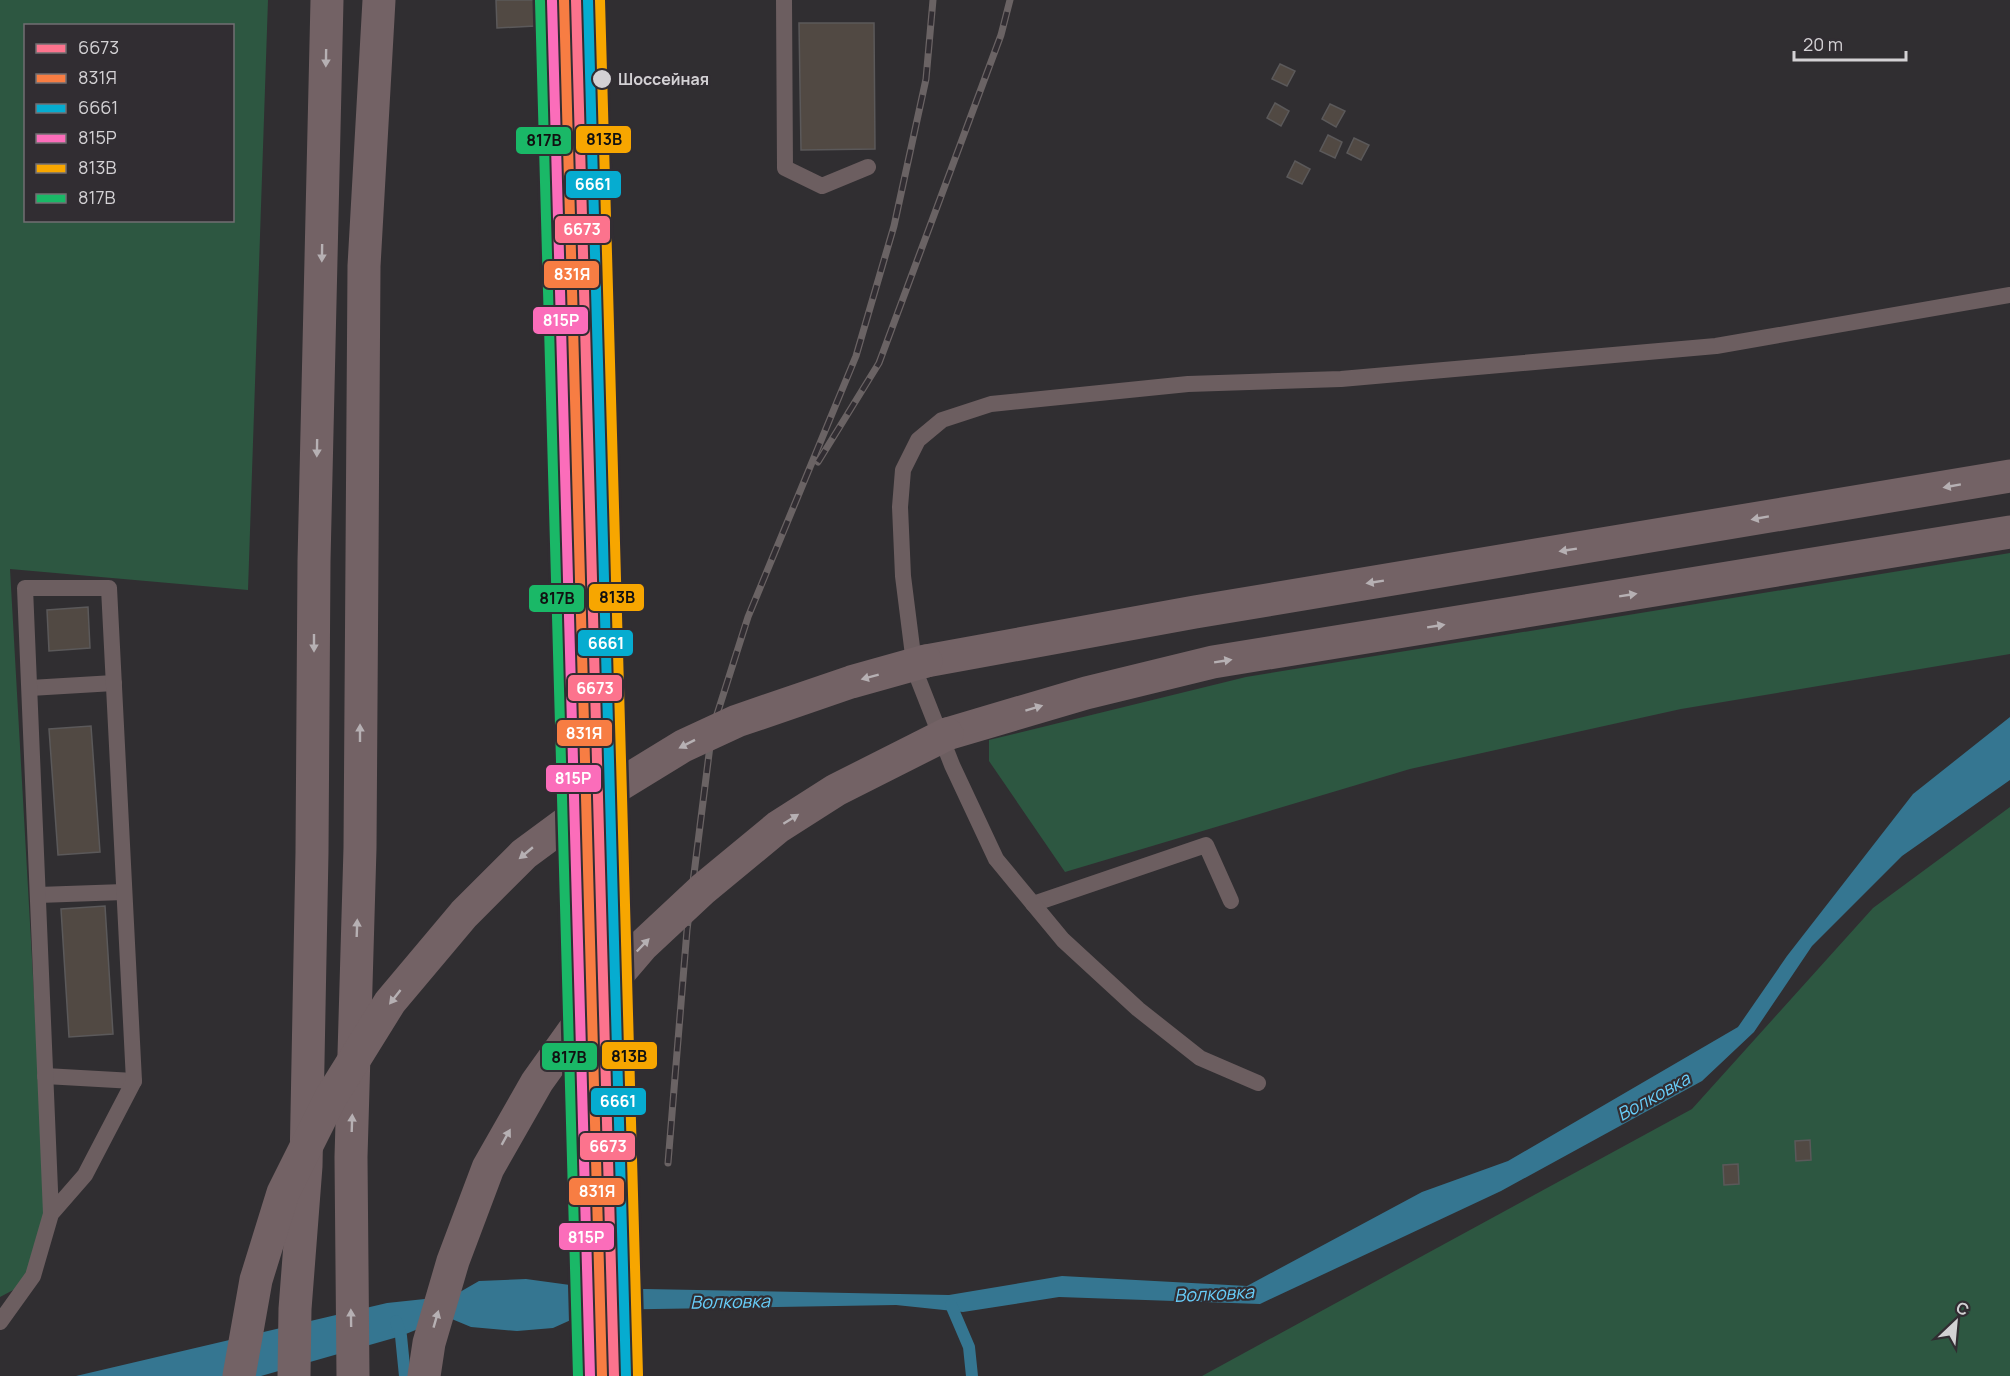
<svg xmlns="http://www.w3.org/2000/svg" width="2010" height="1376" viewBox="0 0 2010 1376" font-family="Manrope,sans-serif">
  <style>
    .green { fill: #2d5741; fill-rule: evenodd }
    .water { fill: #357691 }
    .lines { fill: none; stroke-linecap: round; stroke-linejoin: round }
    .stream { stroke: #357691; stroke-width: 12 }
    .building { fill: #514943; stroke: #5b595a; stroke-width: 1.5 }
    .service { stroke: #6c5e60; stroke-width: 16 }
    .motorway { stroke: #736265; stroke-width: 33 }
    .rail-casing { stroke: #6a6364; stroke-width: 7 }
    .rail { stroke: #312d32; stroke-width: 4.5; stroke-dasharray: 14; stroke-linecap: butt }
    .motorway-bridge { stroke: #736265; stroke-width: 33 }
    .rail-1-casing { stroke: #312d32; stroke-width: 15 }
    .rail-2-casing { stroke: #312d32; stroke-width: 15 }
    .rail-3-casing { stroke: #312d32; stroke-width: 15 }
    .rail-4-casing { stroke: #312d32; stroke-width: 15 }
    .rail-5-casing { stroke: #312d32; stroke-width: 15 }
    .rail-6-casing { stroke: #312d32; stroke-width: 15 }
    .rail-1 { stroke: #fc738d; stroke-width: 10 }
    .rail-2 { stroke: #f77d43; stroke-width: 10 }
    .rail-3 { stroke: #06acd0; stroke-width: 10 }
    .rail-4 { stroke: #fb6dba; stroke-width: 10 }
    .rail-5 { stroke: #f7a600; stroke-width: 10 }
    .rail-6 { stroke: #1ab867; stroke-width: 10 }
    .oneway { fill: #b6b0b3 }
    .stop-dot { fill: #d3d1d4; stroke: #312d32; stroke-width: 2 }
    .labels { text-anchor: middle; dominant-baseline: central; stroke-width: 4.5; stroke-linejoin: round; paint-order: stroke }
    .stop-label { font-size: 16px; font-weight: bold; fill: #d3d1d4; stroke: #312d32; text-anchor: start }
    .water-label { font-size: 18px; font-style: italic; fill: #68cefa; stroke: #312d32 }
    .line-badge { stroke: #312d32; stroke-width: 2 }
    .badge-label { font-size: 16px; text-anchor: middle; font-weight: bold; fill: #fff }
    .pale-badge-label { font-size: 16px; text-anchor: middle; font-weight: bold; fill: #111 }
  </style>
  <rect width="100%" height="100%" fill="#302e31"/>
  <g class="green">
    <path d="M0,0H268L248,590L10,569L44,1172V1245L36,1278L0,1297ZM26,26H232V220H26Z"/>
    <path d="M2010,553V654L1681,709L1410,769L1065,872L989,761V740L1246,677Z"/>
    <path d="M2010,807V1376H1202L1692,1109L1873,908Z"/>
  </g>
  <path class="water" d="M2010,717V780L1902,856L1812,946L1754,1032L1702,1081L1501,1191L1260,1304L1059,1297L963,1312L896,1305L593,1310L553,1328L517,1331L471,1327L447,1317L401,1336L261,1376H76L387,1303L453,1296L479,1281L526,1279L592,1288L949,1295L1062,1276L1247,1286L1422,1192L1508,1161L1738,1027L1787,956L1913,794Z"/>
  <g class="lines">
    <g class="stream">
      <path d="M951,1305L969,1347L972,1376"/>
      <path d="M396,1321L401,1336L405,1376"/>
    </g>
  </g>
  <g class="building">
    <path d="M496,0H534L535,26L497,28Z"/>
    <path d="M799,23H874L875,149L801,150Z"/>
    <path d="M1280,64L1295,71L1287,86L1272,79Z"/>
    <path d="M1275,103L1289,111L1281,126L1267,118Z"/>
    <path d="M1330,104L1345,111L1336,127L1322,119Z"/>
    <path d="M1328,135L1342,142L1335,158L1320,151Z"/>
    <path d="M1354,138L1369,145L1361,160L1347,153Z"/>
    <path d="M1295,161L1310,169L1302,184L1287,177Z"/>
    <path d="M88,607L90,648L49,651L47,610Z"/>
    <path d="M91,726L100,852L58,855L49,729Z"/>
    <path d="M105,906L113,1034L69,1037L61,909Z"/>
    <path d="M1810,1140L1811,1160L1796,1161L1795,1141Z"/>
    <path d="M1738,1164L1739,1184L1724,1185L1723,1165Z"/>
  </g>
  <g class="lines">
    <g class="service">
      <path d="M784,0L785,168L822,186L868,167"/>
      <path d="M30,688L114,683"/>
      <path d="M38,895L124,892"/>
      <path d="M1033,904L1206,845L1231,901"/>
      <path d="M45,1076L134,1081"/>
      <path d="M1258,1083L1200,1058L1138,1009L1063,940L996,859L952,765L915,671L903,576L900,507L903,470L918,440L942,420L991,404L1188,384L1341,379L1716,346L2010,295"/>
      <path d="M0,1322L33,1276L51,1214L25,588H109L134,1081L85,1175L51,1214"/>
    </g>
    <g class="motorway">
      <path d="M926,661L1195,612L2010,476"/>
      <path d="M947,734L1086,693L1213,662L2010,532"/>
      <path d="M294,1376L295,1309L306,1166L312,852L314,561L327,0"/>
      <path d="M353,1376L351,1157L360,848L364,266L379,0"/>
    </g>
    <g class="rail-casing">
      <g id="rail">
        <path d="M818,462L879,363L1001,35L1010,0"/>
        <path d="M668,1163L687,930L712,730L748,617L856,356L894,226L926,79L933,0"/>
      </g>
    </g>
    <use href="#rail" class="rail"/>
    <g class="motorway-bridge">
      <path d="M239,1376L256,1280L283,1193L331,1097L390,1002L464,914L524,854L608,792L683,746L737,721L851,682L926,661"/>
      <path d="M424,1376L429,1343L453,1261L488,1168L537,1082L595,1001L642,946L703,889L778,827L836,790L947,734"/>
    </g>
    <g class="rail-1-casing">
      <path id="rail-1" d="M576,0L614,1376"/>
    </g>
    <g class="rail-2-casing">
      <path id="rail-2" d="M564,0L602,1376"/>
    </g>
    <g class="rail-3-casing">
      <path id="rail-3" d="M588,0L626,1376"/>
    </g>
    <g class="rail-4-casing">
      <path id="rail-4" d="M552,1L590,1376"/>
    </g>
    <g class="rail-5-casing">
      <path id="rail-5" d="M600,0L638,1375"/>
    </g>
    <g class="rail-6-casing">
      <path id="rail-6" d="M540,1L578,1376"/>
    </g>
    <use href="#rail-1" class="rail-1"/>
    <use href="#rail-2" class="rail-2"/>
    <use href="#rail-3" class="rail-3"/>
    <use href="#rail-4" class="rail-4"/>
    <use href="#rail-5" class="rail-5"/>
    <use href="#rail-6" class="rail-6"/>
  </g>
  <defs><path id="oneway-solid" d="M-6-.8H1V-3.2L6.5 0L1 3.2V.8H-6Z" transform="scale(1.5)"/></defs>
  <g class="oneway">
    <use href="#oneway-solid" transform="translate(326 58) rotate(91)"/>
    <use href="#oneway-solid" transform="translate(322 253) rotate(91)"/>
    <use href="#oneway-solid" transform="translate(317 448) rotate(91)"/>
    <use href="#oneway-solid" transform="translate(1952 486) rotate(170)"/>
    <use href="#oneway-solid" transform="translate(1760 518) rotate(170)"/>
    <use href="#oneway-solid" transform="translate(1568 550) rotate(171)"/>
    <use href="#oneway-solid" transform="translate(1375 582) rotate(171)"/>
    <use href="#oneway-solid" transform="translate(1628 595) rotate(-9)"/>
    <use href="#oneway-solid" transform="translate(1436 626) rotate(-9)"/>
    <use href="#oneway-solid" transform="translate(314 643) rotate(90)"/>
    <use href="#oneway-solid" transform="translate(1223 661) rotate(-9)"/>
    <use href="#oneway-solid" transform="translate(870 677) rotate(165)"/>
    <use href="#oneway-solid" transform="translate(1034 708) rotate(-17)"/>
    <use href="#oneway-solid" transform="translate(360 733) rotate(-90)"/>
    <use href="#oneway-solid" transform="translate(687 744) rotate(153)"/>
    <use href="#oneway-solid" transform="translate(791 819) rotate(-32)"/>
    <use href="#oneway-solid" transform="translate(526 853) rotate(140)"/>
    <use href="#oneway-solid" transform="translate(357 928) rotate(-88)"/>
    <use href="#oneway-solid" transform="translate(643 945) rotate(-46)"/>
    <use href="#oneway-solid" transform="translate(395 997) rotate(128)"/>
    <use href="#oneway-solid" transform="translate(352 1123) rotate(-88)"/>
    <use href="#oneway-solid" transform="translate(506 1137) rotate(-61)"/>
    <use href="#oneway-solid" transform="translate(351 1318) rotate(-91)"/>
    <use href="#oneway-solid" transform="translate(436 1319) rotate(-74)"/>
  </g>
  <circle class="stop-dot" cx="602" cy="79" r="10"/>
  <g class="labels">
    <g class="stop-label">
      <text x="618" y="79">Шоссейная</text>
    </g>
    <g class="water-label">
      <text transform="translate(1653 1096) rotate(-29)">Волковка</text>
      <text transform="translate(1214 1293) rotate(-3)">Волковка</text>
      <text transform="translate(730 1301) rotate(-1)">Волковка</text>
    </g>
  </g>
  <g class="line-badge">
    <rect x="575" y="125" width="57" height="29" rx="6" fill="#f7a600"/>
    <rect x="515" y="126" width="57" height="29" rx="6" fill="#1ab867"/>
    <rect x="565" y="170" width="57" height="29" rx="6" fill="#06acd0"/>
    <rect x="554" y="215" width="57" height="29" rx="6" fill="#fc738d"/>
    <rect x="543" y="260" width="57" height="29" rx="6" fill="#f77d43"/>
    <rect x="532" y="306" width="57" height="29" rx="6" fill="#fb6dba"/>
    <rect x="588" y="583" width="57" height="29" rx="6" fill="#f7a600"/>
    <rect x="528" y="584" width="57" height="29" rx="6" fill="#1ab867"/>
    <rect x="577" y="629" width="57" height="28" rx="6" fill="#06acd0"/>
    <rect x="567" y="674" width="56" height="28" rx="6" fill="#fc738d"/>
    <rect x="556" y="719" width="57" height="28" rx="6" fill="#f77d43"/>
    <rect x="545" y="764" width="57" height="29" rx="6" fill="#fb6dba"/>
    <rect x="601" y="1041" width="57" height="29" rx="6" fill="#f7a600"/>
    <rect x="541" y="1042" width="57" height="29" rx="6" fill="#1ab867"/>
    <rect x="590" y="1087" width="57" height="29" rx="6" fill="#06acd0"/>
    <rect x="579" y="1132" width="57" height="29" rx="6" fill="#fc738d"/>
    <rect x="568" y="1177" width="57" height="29" rx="6" fill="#f77d43"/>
    <rect x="558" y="1222" width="57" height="29" rx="6" fill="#fb6dba"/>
  </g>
  <g class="badge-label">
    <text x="593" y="190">6661</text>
    <text x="582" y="235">6673</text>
    <text x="572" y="280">831Я</text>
    <text x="561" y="326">815Р</text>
    <text x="606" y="649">6661</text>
    <text x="595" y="694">6673</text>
    <text x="584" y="739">831Я</text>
    <text x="573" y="784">815Р</text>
    <text x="618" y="1107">6661</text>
    <text x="608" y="1152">6673</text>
    <text x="597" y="1197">831Я</text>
    <text x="586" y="1243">815Р</text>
  </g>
  <g class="pale-badge-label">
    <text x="604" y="145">813В</text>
    <text x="544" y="146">817В</text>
    <text x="617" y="603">813В</text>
    <text x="557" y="604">817В</text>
    <text x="629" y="1062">813В</text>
    <text x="569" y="1063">817В</text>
  </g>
  <rect x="24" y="24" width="210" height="198" fill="#312d32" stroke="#726f73" stroke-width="1.5"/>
  <rect x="36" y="44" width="30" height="9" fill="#fc738d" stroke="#726f73" stroke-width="1.5"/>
  <text x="78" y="54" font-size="18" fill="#d3d1d4">6673</text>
  <rect x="36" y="74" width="30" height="9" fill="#f77d43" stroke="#726f73" stroke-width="1.5"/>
  <text x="78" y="84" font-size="18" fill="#d3d1d4">831Я</text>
  <rect x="36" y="104" width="30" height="9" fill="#06acd0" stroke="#726f73" stroke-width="1.5"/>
  <text x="78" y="114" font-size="18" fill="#d3d1d4">6661</text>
  <rect x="36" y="134" width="30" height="9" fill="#fb6dba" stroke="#726f73" stroke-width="1.5"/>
  <text x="78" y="144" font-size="18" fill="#d3d1d4">815Р</text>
  <rect x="36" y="164" width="30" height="9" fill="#f7a600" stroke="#726f73" stroke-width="1.5"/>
  <text x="78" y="174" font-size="18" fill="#d3d1d4">813В</text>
  <rect x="36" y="194" width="30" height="9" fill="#1ab867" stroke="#726f73" stroke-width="1.5"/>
  <text x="78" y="204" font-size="18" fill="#d3d1d4">817В</text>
  <g transform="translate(1956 1322) rotate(26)" stroke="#312d32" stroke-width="4.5" paint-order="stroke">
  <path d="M0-4.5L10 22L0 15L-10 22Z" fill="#d3d1d4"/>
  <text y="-9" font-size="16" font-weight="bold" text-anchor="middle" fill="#d3d1d4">С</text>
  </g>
  <path d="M1794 51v9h112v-9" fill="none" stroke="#d3d1d4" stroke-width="3"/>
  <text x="1803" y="51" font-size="18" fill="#d3d1d4" stroke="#312d32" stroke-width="4.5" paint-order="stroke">20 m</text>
</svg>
